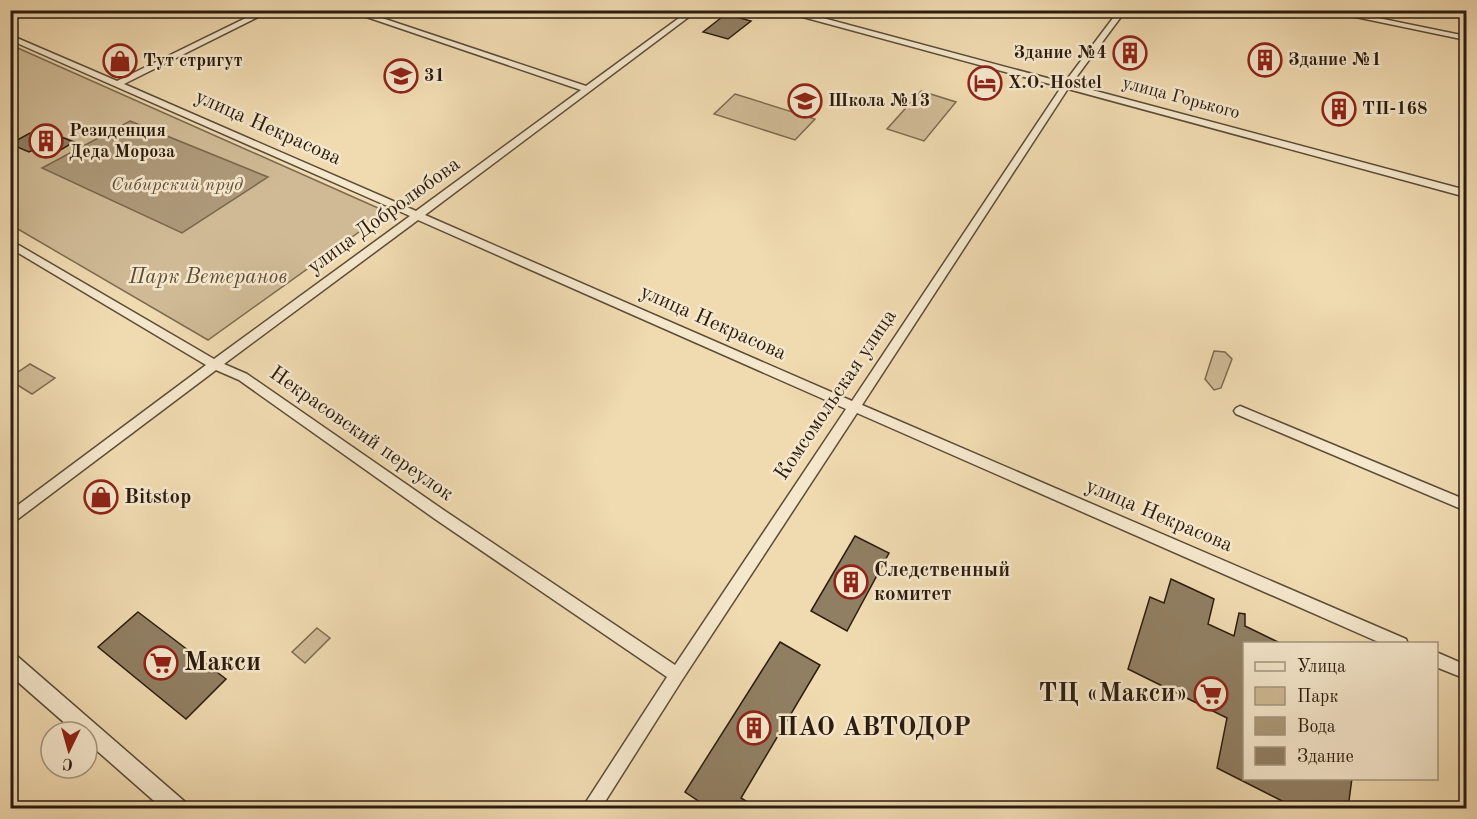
<svg xmlns="http://www.w3.org/2000/svg" width="1477" height="819" viewBox="0 0 1477 819" font-family="'Old Standard TT',serif">
  <style>
    .green { fill: #cfba95; stroke: #7d6b52; stroke-width: 1.5 }
    .water { fill: #ad9979; stroke: #79674f; stroke-width: 1.5 }
    .building { fill: #917f63; stroke: #2b1c0f; stroke-width: 1.5 }
    .lines { fill: none; stroke-linecap: round; stroke-linejoin: round }
    .minor-casing { stroke: #5c4c37; stroke-width: 3 }
    .tertiary-casing { stroke: #5c4c37; stroke-width: 3 }
    .minor { fill: #f5e7cc; fill-rule: evenodd }
    .tertiary { fill: #f5e7cc; fill-rule: evenodd }
    .labels { text-anchor: middle; dominant-baseline: central; stroke-width: 5; stroke-linejoin: round; paint-order: stroke }
    .far-poi-label { font-size: 18px; font-weight: bold; fill: #2b1c0f; stroke: #f5e7cc; text-anchor: start }
    .far-street-label { font-size: 18px; fill: #2b1c0f; stroke: #f5e7cc }
    .far-water-label { font-size: 18px; font-style: italic; fill: #5f4e39; stroke: #f5e7cc }
    .street-label { font-size: 21px; fill: #2b1c0f; stroke: #f5e7cc }
    .park-label { font-size: 21px; font-style: italic; fill: #5c4b37; stroke: #f5e7cc }
    .poi-label { font-size: 21px; font-weight: bold; fill: #2b1c0f; stroke: #f5e7cc; text-anchor: start }
    .near-poi-label { font-size: 26px; font-weight: bold; fill: #2b1c0f; stroke: #f5e7cc; text-anchor: start }
  </style>
  <rect width="100%" height="100%" fill="#f0dab0"/>
  <filter id="stains"><feTurbulence type="fractalNoise" baseFrequency=".00333" numOctaves="4"/><feColorMatrix values="0 0 0 0 .2 0 0 0 0 .09 0 0 0 0 .02 0 0 0 .5 -.17"/></filter>
  <radialGradient id="worn" r=".72"><stop offset=".6" stop-color="#630" stop-opacity="0"/><stop offset="1" stop-color="#630" stop-opacity=".3"/></radialGradient>
  <g class="green">
    <path d="M11,45L387,212L208,340L11,225Z"/>
    <path d="M921,91L956,102L924,141L887,129Z"/>
    <path d="M735,94L815,119L795,140L714,114Z"/>
    <path d="M1214,351L1225,352L1232,359L1221,388L1214,390L1205,379Z"/>
    <path d="M30,364L55,378L32,394L11,381V377Z"/>
    <path d="M317,628L330,638L305,663L292,652Z"/>
  </g>
  <path class="water" d="M130,121L268,177L182,233L42,168Z"/>
  <g class="building">
    <path d="M726,14L751,21L728,39L703,32Z"/>
    <path d="M1258,49L1279,53L1273,73L1252,67Z"/>
    <path d="M44,130L74,142L59,151L51,147L44,151L37,148L29,152L10,144L30,133L34,135Z"/>
    <path d="M855,536L889,553L847,631L811,611Z"/>
    <path d="M1171,579L1214,599L1208,624L1234,636L1239,613L1245,614V626L1282,644H1245V778H1352L1348,808H1296L1217,768L1227,718L1128,669L1150,597L1164,603Z"/>
    <path d="M138,612L226,679L186,719L98,647Z"/>
    <path d="M780,642L820,665L741,798L757,808H709L685,792Z"/>
  </g>
  <g class="lines">
    <g class="minor-casing">
      <g id="minor">
        <path d="M262,10H272L124,84L416,211L581,90L346,10H358L586,86L690,10H698L425,215L852,401L1062,86L1119,10H1126L1069,87L862,405L1406,639L1408,644H1383L857,413L682,680L601,808H584L586,802L667,677L435,519L239,380L216,370L10,525V511L206,365L10,248V240L214,359L410,216L10,40V35L117,81ZM418,220L846,409L675,665L445,511L247,374L224,364Z"/>
        <path d="M1322,10H1339L1466,36V40Z"/>
        <path d="M1240,406L1466,500V511L1236,414L1234,411L1236,408Z"/>
        <path d="M1436,652L1466,665V679L1436,667Z"/>
      </g>
    </g>
    <g class="tertiary-casing">
      <g id="tertiary">
        <path d="M777,10H793L1466,190V197Z"/>
        <path d="M10,653L17,656L184,801L187,808H162L87,742V732H75L10,675Z"/>
      </g>
    </g>
    <use href="#minor" class="minor"/>
    <use href="#tertiary" class="tertiary"/>
  </g>
  <defs>
    <g id="building-ring" transform="scale(1.725)"><circle r="9.5" fill="#f5e7cc" stroke="#8f2418" stroke-width="1.5"/><path d="M-4-6H4V6H1V3H-1V6H-4ZM-2.5-4.3h1.7v1.8h-1.7ZM.8-4.3h1.7v1.8H.8ZM-2.5-1h1.7V.8h-1.7ZM.8-1h1.7V.8H.8Z" fill="#8f2418"/></g>
    <g id="shop-ring" transform="scale(1.725)"><circle r="9.5" fill="#f5e7cc" stroke="#8f2418" stroke-width="1.5"/><path d="M-5-2.5h2.3a2.7 3.5 0 0 1 5.4 0H5L5.5 6h-11ZM-1.5-2.5h3a1.5 2.3 0 0 0-3 0Z" fill="#8f2418"/></g>
    <g id="school-ring" transform="scale(1.725)"><circle r="9.5" fill="#f5e7cc" stroke="#8f2418" stroke-width="1.5"/><path d="M0-5L7-2L0 1L-7-2ZM-4 1L0 2.5L4 1V4Q0 6-4 4Z" fill="#8f2418"/></g>
    <g id="hotel-ring" transform="scale(1.725)"><circle r="9.5" fill="#f5e7cc" stroke="#8f2418" stroke-width="1.5"/><path d="M-6-4.5h1.5V1H6V5H4.5V3h-9V5H-6ZM-4 0a1.8 1.8 0 1 1 3.6 0ZM.5 0V-2.5h3Q6-2.5 6 0Z" fill="#8f2418"/></g>
    <g id="supermarket-ring" transform="scale(1.725)"><circle r="9.5" fill="#f5e7cc" stroke="#8f2418" stroke-width="1.5"/><path d="M-6-5.5h2.5l.6 2H6L4.5 2H-2.5L-4.4-4H-6ZM-1.5 3.2a1.3 1.3 0 1 0 .1 0ZM3 3.2a1.3 1.3 0 1 0 .1 0Z" fill="#8f2418"/></g>
  </defs>
  <g fill-rule="evenodd">
    <use href="#building-ring" x="1130" y="53"/>
    <use href="#building-ring" x="1265" y="60"/>
    <use href="#shop-ring" x="120" y="61"/>
    <use href="#school-ring" x="401" y="76"/>
    <use href="#hotel-ring" x="985" y="83"/>
    <use href="#school-ring" x="805" y="101"/>
    <use href="#building-ring" x="1339" y="109"/>
    <use href="#building-ring" x="46" y="141"/>
    <use href="#shop-ring" x="101" y="497"/>
    <use href="#building-ring" x="851" y="582"/>
    <use href="#supermarket-ring" x="161" y="663"/>
    <use href="#supermarket-ring" x="1211" y="694"/>
    <use href="#building-ring" x="754" y="728"/>
  </g>
  <g class="labels">
    <g class="far-poi-label">
      <text x="1107" y="53" text-anchor="end">Здание №4</text>
      <text x="1288" y="60">Здание №1</text>
      <text x="143" y="61">Тут стригут</text>
      <text x="424" y="76">31</text>
      <text x="1008" y="83">X.O. Hostel</text>
      <text x="828" y="101">Школа №13</text>
      <text x="1362" y="109">ТП-168</text>
      <text x="69" y="131">Резиденция<tspan x="69" dy="21">Деда Мороза</tspan></text>
    </g>
    <g class="far-street-label">
      <text transform="translate(1181 98) rotate(15)">улица Горького</text>
    </g>
    <g class="far-water-label">
      <text x="177" y="185">Сибирский пруд</text>
    </g>
    <g class="street-label">
      <text transform="translate(268 128) rotate(24)">улица Некрасова</text>
      <text transform="translate(384 216) rotate(-36)">улица Добролюбова</text>
      <text transform="translate(713 323) rotate(24)">улица Некрасова</text>
      <text transform="translate(836 395) rotate(-56)">Комсомольская улица</text>
      <text transform="translate(361 434) rotate(35)">Некрасовский переулок</text>
      <text transform="translate(1159 516) rotate(23)">улица Некрасова</text>
    </g>
    <g class="park-label">
      <text x="208" y="277">Парк Ветеранов</text>
    </g>
    <g class="poi-label">
      <text x="124" y="497">Bitstop</text>
      <text x="874" y="570">Следственный<tspan x="874" dy="24">комитет</tspan></text>
    </g>
    <g class="near-poi-label">
      <text x="184" y="663">Макси</text>
      <text x="1188" y="694" text-anchor="end">ТЦ «Макси»</text>
      <text x="777" y="728">ПАО АВТОДОР</text>
    </g>
  </g>
  <rect width="1477" height="819" fill="none" stroke="#f0dab0" stroke-width="36"/>
  <rect x="12" y="12" width="1453" height="795" fill="none" stroke="#2b1c0f" stroke-width="3"/>
  <rect x="18" y="18" width="1441" height="783" fill="none" stroke="#2b1c0f" stroke-width="1.5"/>
  <rect x="1243" y="642" width="195" height="138" fill="#f5e7cc" stroke="#a49680" stroke-width="1.5"/>
  <rect x="1255" y="662" width="30" height="9" fill="#f5e7cc" stroke="#a49680" stroke-width="1.5"/>
  <text x="1297" y="672" font-size="18" fill="#2b1c0f">Улица</text>
  <rect x="1255" y="687" width="30" height="18" fill="#cfba95" stroke="#a49680" stroke-width="1.5"/>
  <text x="1297" y="702" font-size="18" fill="#2b1c0f">Парк</text>
  <rect x="1255" y="717" width="30" height="18" fill="#ad9979" stroke="#a49680" stroke-width="1.5"/>
  <text x="1297" y="732" font-size="18" fill="#2b1c0f">Вода</text>
  <rect x="1255" y="747" width="30" height="18" fill="#917f63" stroke="#a49680" stroke-width="1.5"/>
  <text x="1297" y="762" font-size="18" fill="#2b1c0f">Здание</text>
  <g transform="translate(69 750) rotate(185)"><circle r="28" fill="#f5e7cc" stroke="#a49680" stroke-width="1.5"/>
  <path d="M0-4.5L10 22L0 15L-10 22Z" fill="#8f2418"/>
  <text y="-9" font-size="16" font-weight="bold" text-anchor="middle" fill="#2b1c0f">С</text>
  </g>
  <rect width="100%" height="100%" filter="url(#stains)"/>
  <rect width="100%" height="100%" fill="url(#worn)"/>
</svg>
